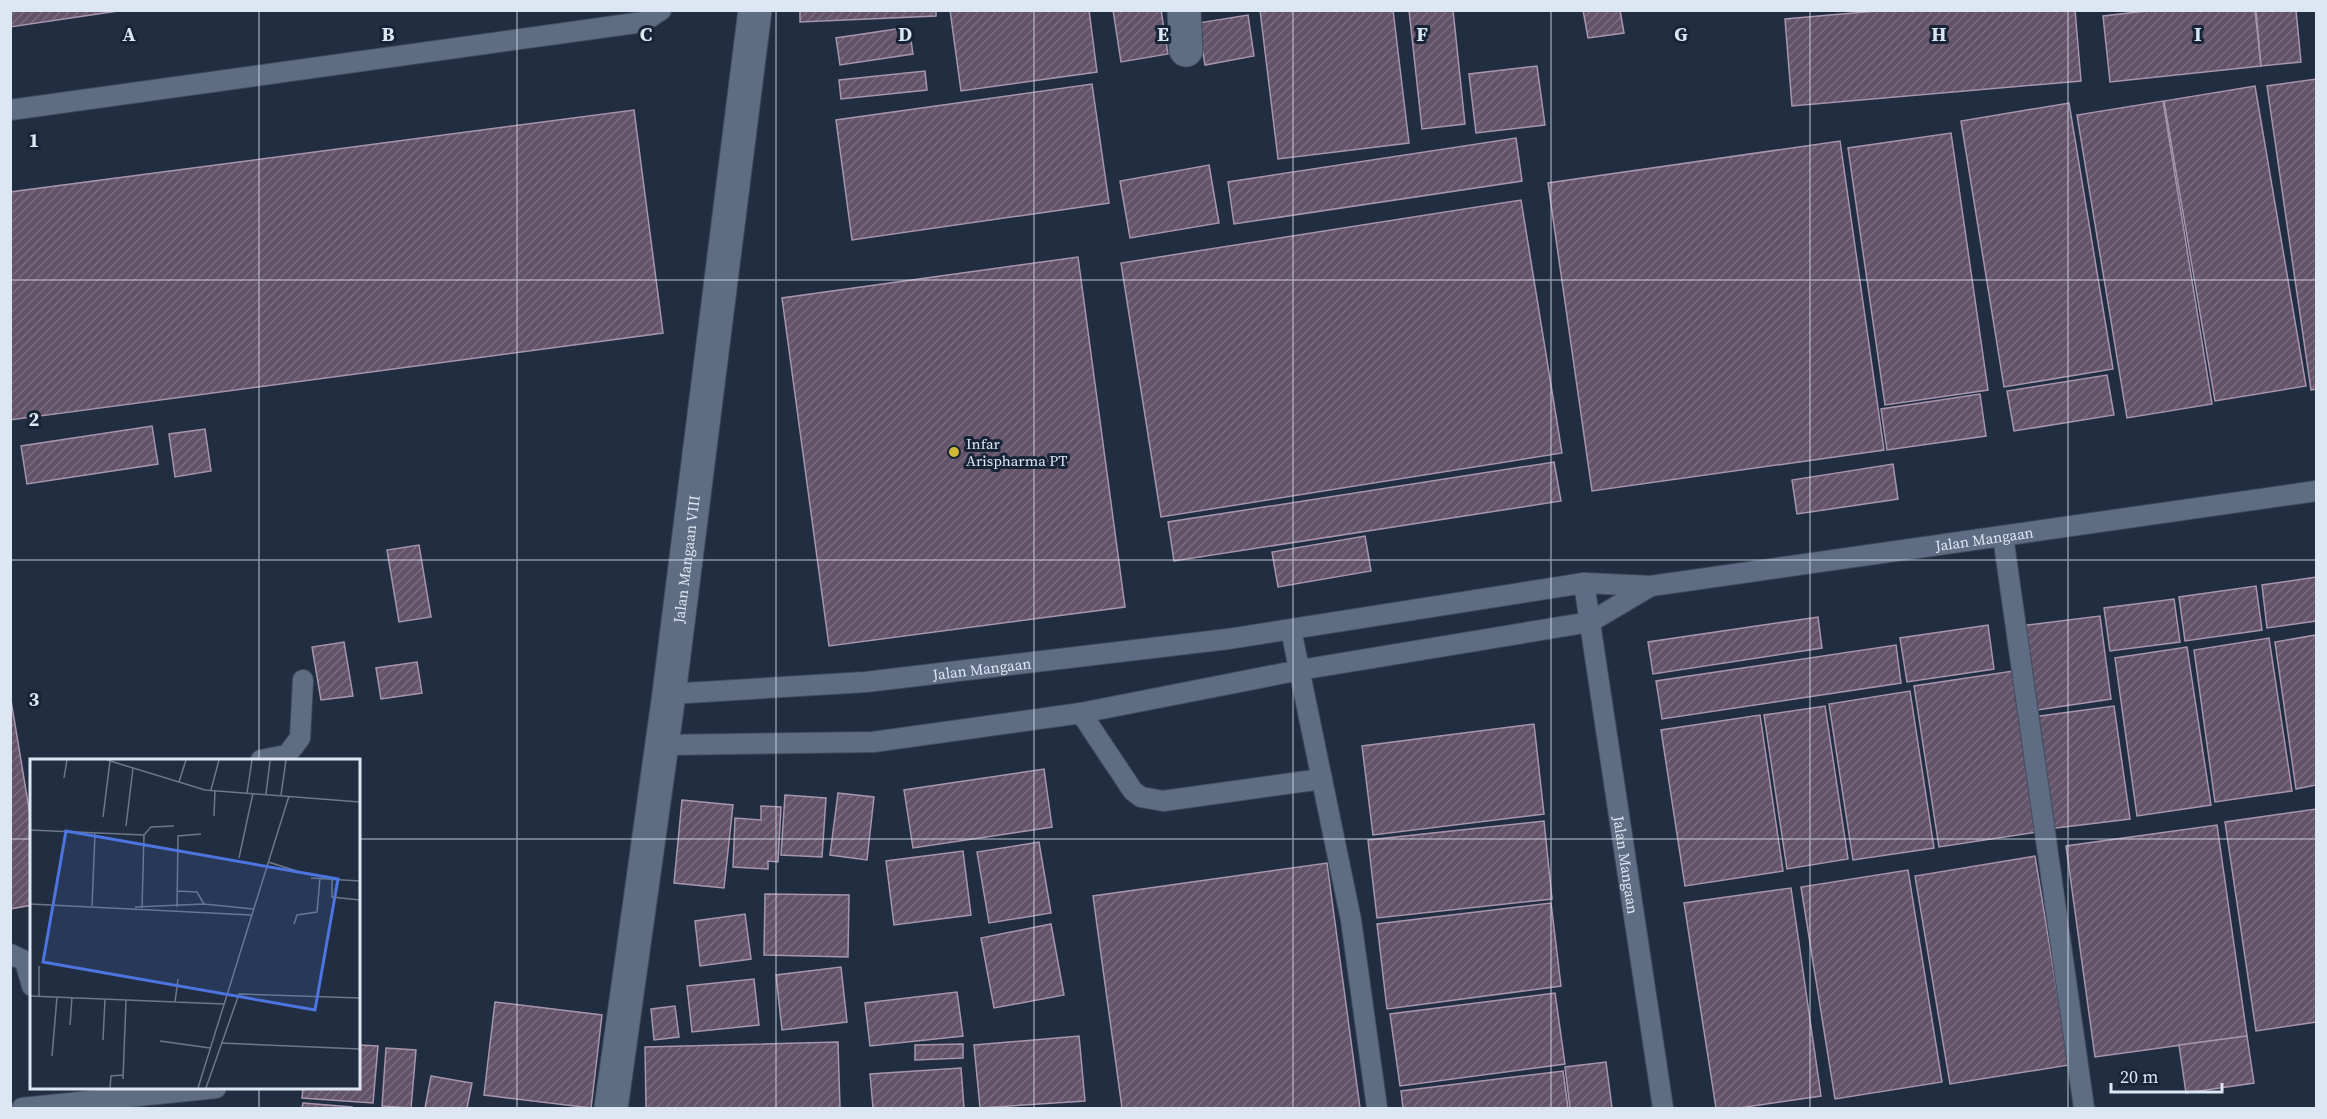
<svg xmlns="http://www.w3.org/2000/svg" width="2327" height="1119" viewBox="0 0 2327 1119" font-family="'Source Serif 4',serif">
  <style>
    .building { fill: url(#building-hatch); stroke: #a795ad; stroke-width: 1.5 }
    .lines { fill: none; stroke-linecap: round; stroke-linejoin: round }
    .lane-casing { stroke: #414c5d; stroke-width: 22 }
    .street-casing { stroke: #414c5d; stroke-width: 35 }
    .secondary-casing { stroke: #414c5d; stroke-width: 35 }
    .lane { stroke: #5e6d84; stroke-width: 20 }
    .street { stroke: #5e6d84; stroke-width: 33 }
    .secondary { stroke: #5e6d84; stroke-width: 33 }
    .grid { fill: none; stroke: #dde6f3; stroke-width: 1.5; stroke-opacity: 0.55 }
    .poi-dot { fill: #cfb837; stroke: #172437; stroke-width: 2 }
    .labels { text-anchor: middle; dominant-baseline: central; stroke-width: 6; stroke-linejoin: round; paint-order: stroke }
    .poi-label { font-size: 15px; fill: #dde6f3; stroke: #172437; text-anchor: start }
    .street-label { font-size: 15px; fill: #dde6f3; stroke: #172437 }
    .inset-road { fill: none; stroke: #6c7889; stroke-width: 1.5 }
    .view { fill: #4d74df; fill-opacity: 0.15; stroke: #4d74df; stroke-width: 3 }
    .inset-edge { fill: none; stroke: #dde6f3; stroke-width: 3 }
    .grid-label { font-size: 20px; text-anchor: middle; font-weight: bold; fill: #dde6f3; stroke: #172437; stroke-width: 6; stroke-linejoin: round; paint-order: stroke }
  </style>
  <defs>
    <pattern id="building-hatch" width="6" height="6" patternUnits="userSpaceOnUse" patternTransform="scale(1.5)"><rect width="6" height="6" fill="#635369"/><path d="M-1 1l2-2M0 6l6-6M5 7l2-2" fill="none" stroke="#796c7f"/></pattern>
  </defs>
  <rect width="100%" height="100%" fill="#212e42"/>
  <g class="building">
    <path d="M10,10H125L10,27Z"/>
    <path d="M800,10H936V16L800,22Z"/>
    <path d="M950,10H1089L1097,72L961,91Z"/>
    <path d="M1113,10H1161L1168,54L1121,62Z"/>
    <path d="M1260,10H1393L1409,143L1278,159Z"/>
    <path d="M1409,10H1453L1465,124L1422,129Z"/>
    <path d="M1583,10H1620L1624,33L1588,38Z"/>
    <path d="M1887,10H2075L2081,81L1792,106L1785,19Z"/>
    <path d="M2155,10H2255L2261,66L2110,82L2103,16Z"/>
    <path d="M2256,10H2296L2301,62L2261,66Z"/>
    <path d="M1248,15L1254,56L1205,65L1198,23Z"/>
    <path d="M909,27L913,54L840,65L836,38Z"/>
    <path d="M1537,66L1545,125L1476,133L1469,74Z"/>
    <path d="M925,71L927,90L841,99L839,80Z"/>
    <path d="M2316,79V389L2311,390L2267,86Z"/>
    <path d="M1092,84L1109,203L852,240L836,120Z"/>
    <path d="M2255,86L2306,386L2215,401L2164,101Z"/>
    <path d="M2163,101L2212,404L2127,418L2077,115Z"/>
    <path d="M2069,103L2113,369L2004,387L1961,121Z"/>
    <path d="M634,110L663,333L10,420V192Z"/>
    <path d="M1951,133L1988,390L1885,405L1848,148Z"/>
    <path d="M1516,138L1522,181L1234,224L1228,182Z"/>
    <path d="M1840,141L1884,450L1592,491L1548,183Z"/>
    <path d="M1209,165L1219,223L1130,238L1120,181Z"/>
    <path d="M1521,200L1562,453L1161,517L1121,263Z"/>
    <path d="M1078,257L1125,607L829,646L782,298Z"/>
    <path d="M2107,375L2114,415L2014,431L2007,391Z"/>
    <path d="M1980,394L1986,436L1887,450L1881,409Z"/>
    <path d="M152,426L158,464L27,484L21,446Z"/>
    <path d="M205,429L211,471L175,477L169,434Z"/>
    <path d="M1554,462L1561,501L1174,561L1168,522Z"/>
    <path d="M1893,464L1898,499L1797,514L1792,480Z"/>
    <path d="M1365,536L1371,571L1278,587L1272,552Z"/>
    <path d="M419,545L431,617L399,622L387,550Z"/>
    <path d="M2316,577V621L2267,628L2262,585Z"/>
    <path d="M2256,586L2262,630L2185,641L2179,597Z"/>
    <path d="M2174,599L2180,642L2110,651L2104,608Z"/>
    <path d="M2100,616L2111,699L2030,711L2019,626Z"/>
    <path d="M1818,617L1822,648L1653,674L1648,642Z"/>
    <path d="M1988,625L1994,669L1907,682L1900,638Z"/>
    <path d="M2316,635V785L2296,789L2275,642Z"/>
    <path d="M2269,638L2292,791L2215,802L2194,650Z"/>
    <path d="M344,642L353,696L321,700L312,647Z"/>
    <path d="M1896,645L1901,683L1662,719L1656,681Z"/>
    <path d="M2187,647L2211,805L2137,816L2115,658Z"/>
    <path d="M417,662L422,693L381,699L376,668Z"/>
    <path d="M2013,671L2037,832L1939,847L1914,686Z"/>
    <path d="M1910,691L1934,848L1853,860L1829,704Z"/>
    <path d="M10,694L32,827V905L10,909Z"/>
    <path d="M1825,706L1848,859L1787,869L1764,715Z"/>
    <path d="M2114,706L2130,819L2048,829L2033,717Z"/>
    <path d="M1760,715L1783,871L1685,886L1661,730Z"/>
    <path d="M1534,724L1544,814L1373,835L1362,746Z"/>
    <path d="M1044,769L1052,827L913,848L904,790Z"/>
    <path d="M838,793L874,797L867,860L830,855Z"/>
    <path d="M785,795L826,798L822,857L781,855Z"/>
    <path d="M682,800L733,805L724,888L674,883Z"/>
    <path d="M761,806L781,807L778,862L768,861V869L733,867L735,818L761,820Z"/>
    <path d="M2316,809V1022L2256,1031L2225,822Z"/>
    <path d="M1544,821L1552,899L1377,918L1368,840Z"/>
    <path d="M2217,825L2247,1036L2095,1057L2066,846Z"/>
    <path d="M1039,842L1051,913L989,923L977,852Z"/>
    <path d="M963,851L971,915L894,925L886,861Z"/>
    <path d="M2035,856L2069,1065L1950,1084L1915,876Z"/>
    <path d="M1327,863L1360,1108H1122L1093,896Z"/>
    <path d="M1908,870L1942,1082L1835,1099L1801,887Z"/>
    <path d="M1791,888L1821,1096L1739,1108H1716L1684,903Z"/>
    <path d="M765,894L849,895L848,957L764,955Z"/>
    <path d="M1551,903L1561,986L1387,1009L1377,924Z"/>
    <path d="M745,914L751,959L700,966L695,921Z"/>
    <path d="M1051,924L1064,995L994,1008L981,938Z"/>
    <path d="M841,967L847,1022L782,1030L776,975Z"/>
    <path d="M754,979L759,1025L692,1032L687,986Z"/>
    <path d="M957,992L963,1036L870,1046L865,1003Z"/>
    <path d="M1555,993L1565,1064L1400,1086L1390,1014Z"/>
    <path d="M495,1002L602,1015L591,1108L484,1095Z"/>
    <path d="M675,1006L679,1037L654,1040L651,1009Z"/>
    <path d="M1079,1036L1085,1101L980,1108L974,1045Z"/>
    <path d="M2247,1036L2254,1083L2186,1093L2179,1045Z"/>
    <path d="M838,1042L840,1108H646L645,1047Z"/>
    <path d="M963,1044V1058L915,1060V1045Z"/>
    <path d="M358,1045L378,1046L373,1103L302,1098L303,1088H358Z"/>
    <path d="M386,1048L416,1050L411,1108L382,1106Z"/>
    <path d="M1606,1062L1612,1108H1570L1565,1067Z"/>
    <path d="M961,1068L964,1108H873L870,1074Z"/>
    <path d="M1563,1071L1568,1108H1403L1401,1091Z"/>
    <path d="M431,1076L472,1083L467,1108H425Z"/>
    <path d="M303,1103L352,1107V1108H302Z"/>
  </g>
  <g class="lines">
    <g class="lane-casing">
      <g id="lane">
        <path d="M10,110L643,22L661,10"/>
        <path d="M2003,536L2084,1108"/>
        <path id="s1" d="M1584,583L1663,1108"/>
        <path d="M1291,630L1351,920L1377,1108"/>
        <path id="s2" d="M669,694L866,682L1228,639L1584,583L1651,586L2316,491"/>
        <path d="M1081,713L1133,791L1141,797L1163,801L1322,779"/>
        <path d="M662,745L873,742L1081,713L1300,670L1590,622L1651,586"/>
        <path d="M261,760L287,755L300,738L303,680"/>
        <path d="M10,954L25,961L32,986"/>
        <path d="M22,1108L216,1088"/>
      </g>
    </g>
    <g class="street-casing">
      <path id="street" d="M1184,10L1186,50"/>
    </g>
    <g class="secondary-casing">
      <g id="secondary">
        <path id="s3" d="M611,1108L669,694L755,10"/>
      </g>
    </g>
    <use href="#lane" class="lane"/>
    <use href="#street" class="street"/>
    <use href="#secondary" class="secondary"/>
  </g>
  <path class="grid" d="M259,10V760M517,10V1108M776,10V1108M1034,10V1108M1293,10V1108M1551,10V1108M1810,10V1108M2068,10V1108M10,280H2316M10,560H2316M10,839H32M358,839H2316M259,1088V1108"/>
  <circle class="poi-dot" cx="954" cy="452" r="6"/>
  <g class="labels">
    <g class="poi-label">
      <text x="966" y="443">Infar<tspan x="966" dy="17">Arispharma PT</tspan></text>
    </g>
    <g class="street-label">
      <text stroke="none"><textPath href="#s2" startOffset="1326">Jalan Mangaan</textPath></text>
      <text stroke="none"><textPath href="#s3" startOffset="554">Jalan Mangaan VIII</textPath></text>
      <text stroke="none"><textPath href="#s2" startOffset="314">Jalan Mangaan</textPath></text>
      <text stroke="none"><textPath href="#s1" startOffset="285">Jalan Mangaan</textPath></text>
    </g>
  </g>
  <g transform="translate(30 759)">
    <rect width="330" height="330" fill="#212e42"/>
    <path class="inset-road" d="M77,1L175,31L330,43M34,19L37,1M149,23L156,1M181,31L189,1M217,34L222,1M236,35L240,2M251,36L256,1M184,57L185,31M73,58L80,2M96,67L103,9M0,71L114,76M209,99L223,34M238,103L267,112M281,119L330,122M302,120V138L330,141M147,132L167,133L174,145M0,145L221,156M62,147L65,74M105,148L174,145L223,150M147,148L148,77L171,75M112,149L114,76L121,68L144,67M264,165L267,156L287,153L290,119M0,237L194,245M9,237V207M145,243L148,220M40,266L42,238M73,281L75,240M130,282L180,289M191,284L330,290M22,297L27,238M93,320L96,241M80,329L81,317L93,316M168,329L259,37M176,329L209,235L330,239"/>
    <path class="view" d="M36,72L308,120L285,251L13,203Z"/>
    <rect width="330" height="330" class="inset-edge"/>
  </g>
  <g class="grid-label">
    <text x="129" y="41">A</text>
    <text x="388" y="41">B</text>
    <text x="646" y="41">C</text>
    <text x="905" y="41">D</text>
    <text x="1163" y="41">E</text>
    <text x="1422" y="41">F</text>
    <text x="1681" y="41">G</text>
    <text x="1939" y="41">H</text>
    <text x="2198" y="41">I</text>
    <text x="34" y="147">1</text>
    <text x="34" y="426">2</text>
    <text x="34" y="706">3</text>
  </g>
  <rect width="2327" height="1119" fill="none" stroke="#dde6f3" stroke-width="24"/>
  <path d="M2111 1083v9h111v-9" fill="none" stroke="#dde6f3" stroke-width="3"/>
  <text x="2120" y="1083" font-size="18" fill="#dde6f3" stroke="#172437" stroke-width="4.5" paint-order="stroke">20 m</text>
</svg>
